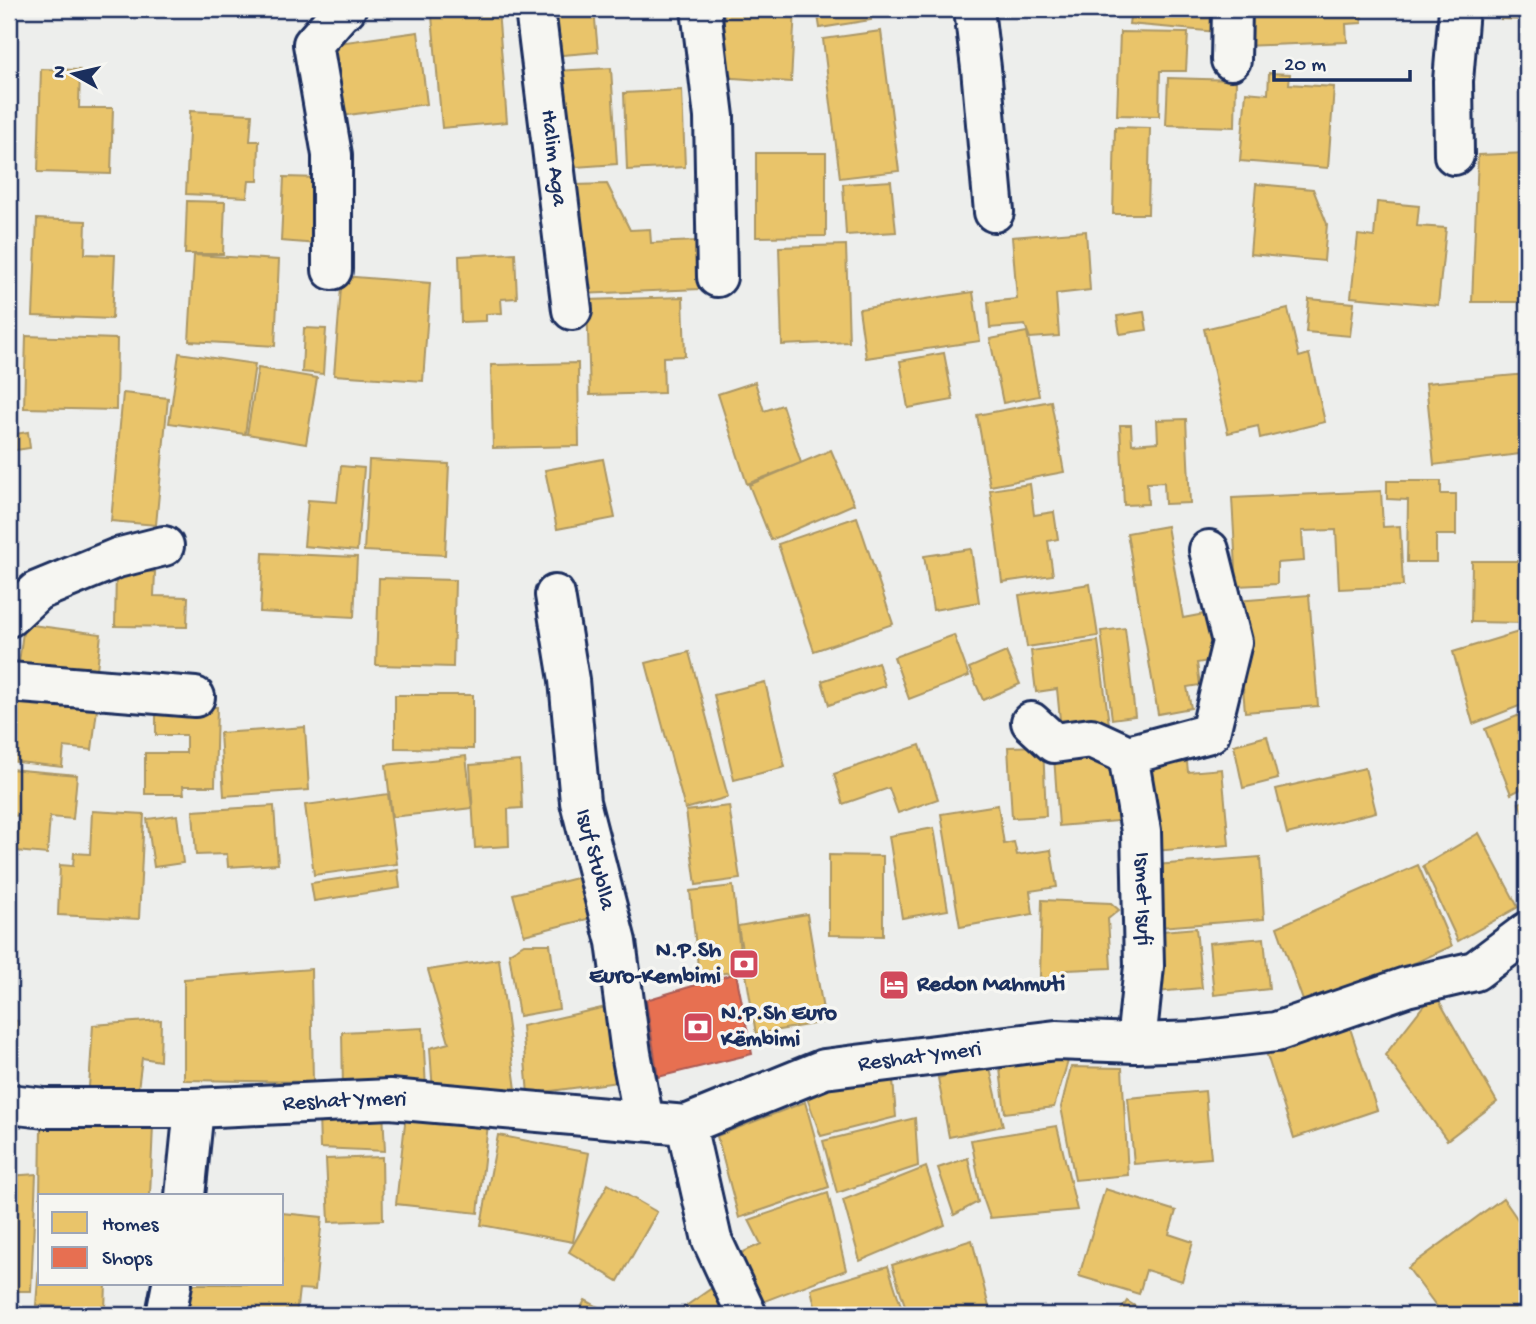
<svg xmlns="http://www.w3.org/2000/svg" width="1536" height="1324" viewBox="0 0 1536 1324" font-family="'Gochi Hand',sans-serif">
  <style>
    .homes { fill: #e9c46a; stroke: #ab9766; stroke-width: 2 }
    .shops { fill: #e76f51; stroke: #aa5c55; stroke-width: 2 }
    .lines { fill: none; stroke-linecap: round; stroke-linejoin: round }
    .street-casing { stroke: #1b2f5e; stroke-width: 44 }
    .street { stroke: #f6f6f2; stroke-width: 38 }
    .labels { text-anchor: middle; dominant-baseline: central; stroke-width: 7; stroke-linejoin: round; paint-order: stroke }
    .street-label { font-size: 23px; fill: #1b2f5e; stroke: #f6f6f2 }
    .poi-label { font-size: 23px; font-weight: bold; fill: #1b2f5e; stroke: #f6f6f2; text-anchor: start }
  </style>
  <rect width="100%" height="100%" fill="#edeeec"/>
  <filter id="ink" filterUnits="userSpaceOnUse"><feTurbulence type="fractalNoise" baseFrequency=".0143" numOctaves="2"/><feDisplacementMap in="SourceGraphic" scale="14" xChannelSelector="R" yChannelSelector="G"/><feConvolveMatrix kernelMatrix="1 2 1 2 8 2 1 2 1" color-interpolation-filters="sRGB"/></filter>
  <g filter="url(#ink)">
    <g class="homes">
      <path d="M547,9H594L598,52L551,56Z"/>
      <path d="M725,9H795L791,82L720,77Z"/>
      <path d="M817,9H869L871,20L820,28Z"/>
      <path d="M1131,9H1219L1217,32L1129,24Z"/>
      <path d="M1241,9H1361L1362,23L1346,24L1347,42L1242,46Z"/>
      <path d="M1501,9H1527V20L1501,19Z"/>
      <path d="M498,10L507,122L442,128L432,16Z"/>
      <path d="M881,31L899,171L840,178L823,39Z"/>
      <path d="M418,32L427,104L334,117L324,45Z"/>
      <path d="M1120,32L1188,33L1186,71H1160L1159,116L1117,115Z"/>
      <path d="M611,68L617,164L561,168L555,71Z"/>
      <path d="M41,69L80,70L79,108H113L111,174L38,172Z"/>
      <path d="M1269,73L1290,74L1289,84L1334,87L1328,168L1240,161L1246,92L1268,94Z"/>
      <path d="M1168,78L1236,80L1235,127L1166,125Z"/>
      <path d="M682,90L685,167L627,170L624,93Z"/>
      <path d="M190,111L252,114L250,141H259L258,181H249L247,197L186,194Z"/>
      <path d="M1115,127L1150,128L1148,214H1113Z"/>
      <path d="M756,153H826V236L756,237Z"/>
      <path d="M1527,153V302H1472L1478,155Z"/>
      <path d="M284,177L321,178L318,244L281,241Z"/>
      <path d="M891,181L896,232L846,235L843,184Z"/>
      <path d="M607,184L630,230L650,229L651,243L697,241L700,289L580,294L575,185Z"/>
      <path d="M1256,184L1313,189L1327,224L1324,261L1250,254Z"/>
      <path d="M187,201L225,202L223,254H185Z"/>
      <path d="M1377,202L1419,206L1417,226L1446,228L1438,305L1351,297L1358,235L1374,237Z"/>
      <path d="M37,219L86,221L85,254L115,255L112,319L33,316Z"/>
      <path d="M1086,231L1090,290L1056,294L1059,336L1030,338L1025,325L990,328L988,302L1017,299L1012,237Z"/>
      <path d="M846,245L849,342L782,345L779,247Z"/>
      <path d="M515,253L517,298L501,299L502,313L486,314V321L461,322L459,256Z"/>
      <path d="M194,255L279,260L275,346L189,341Z"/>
      <path d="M342,276L430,283L423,381L334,375Z"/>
      <path d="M973,292L980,341L866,358L859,309Z"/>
      <path d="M683,297L685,356L663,357L664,393L590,395L587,300Z"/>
      <path d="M1309,299L1354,303L1350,336L1306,332Z"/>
      <path d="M1288,309L1299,357L1309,354L1325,422L1260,438L1258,426L1228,433L1204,329Z"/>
      <path d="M1144,312L1147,330L1120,334L1117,316Z"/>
      <path d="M304,328L326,329L323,374L302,372Z"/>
      <path d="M1027,332L1039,396L1003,403L990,339Z"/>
      <path d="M26,336L117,339L116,410L24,408Z"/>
      <path d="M179,353L255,364L245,434L169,423Z"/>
      <path d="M944,353L953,400L908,408L900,361Z"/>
      <path d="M578,363L579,446L493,448L491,365Z"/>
      <path d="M258,368L317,378L306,444L247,434Z"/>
      <path d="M1527,374V453L1434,465L1426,383Z"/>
      <path d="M755,382L764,411L782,405L801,463L747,484L718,394Z"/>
      <path d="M123,393L168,398L156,525L111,521Z"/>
      <path d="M1051,401L1064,472L990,486L977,415Z"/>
      <path d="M1186,419L1190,503L1165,504L1164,482L1147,483L1148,504L1124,505L1120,425H1131L1132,444L1158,442L1157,420Z"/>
      <path d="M28,432L30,448L9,451V435Z"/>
      <path d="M831,450L854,504L771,540L749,485Z"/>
      <path d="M603,459L615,518L557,529L545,470Z"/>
      <path d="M369,460L449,464L445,555L364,551Z"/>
      <path d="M341,466L364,468L357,551L304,546L308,500L337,502Z"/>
      <path d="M1387,481H1441V494H1456V535H1436V562H1407L1408,500L1387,499Z"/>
      <path d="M1030,484L1034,515L1054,512L1058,539L1048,541L1053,575L1002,582L990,490Z"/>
      <path d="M1381,491L1383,527L1400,526L1403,586L1339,589L1336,530L1302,531L1304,561L1277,563V584L1237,586L1232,498Z"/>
      <path d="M9,495H11L9,525Z"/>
      <path d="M857,517L893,624L814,651L778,544Z"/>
      <path d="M1167,526L1183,618L1215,612L1223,658L1197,663L1200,685L1187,687L1191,708L1158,714L1127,533Z"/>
      <path d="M971,549L979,602L933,610L924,556Z"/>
      <path d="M263,553L357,557L354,617L260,612Z"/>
      <path d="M1472,561H1527V623L1471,622Z"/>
      <path d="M116,571L155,572L154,596L188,597L187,627L115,626Z"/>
      <path d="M379,578L455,580L453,667L376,665Z"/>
      <path d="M1090,584L1098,636L1027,647L1019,595Z"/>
      <path d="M1309,595L1318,706L1245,712L1236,601Z"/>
      <path d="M24,624L101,634L95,687L17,678Z"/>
      <path d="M1125,628L1135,716L1112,719L1101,631Z"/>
      <path d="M1525,630L1527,637V703L1473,724L1453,652Z"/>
      <path d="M954,635L969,676L909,699L894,657Z"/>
      <path d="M1098,641L1109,724L1061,730L1057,689L1036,692L1031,651Z"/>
      <path d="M689,652L728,797L685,809L646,663Z"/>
      <path d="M1006,652L1020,684L983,700L969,668Z"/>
      <path d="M878,662L885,686L829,705L822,681Z"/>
      <path d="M765,682L785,767L734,780L714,695Z"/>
      <path d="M395,695H473V749L395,748Z"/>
      <path d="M9,699L98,701L92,750L64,747L62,767L9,761Z"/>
      <path d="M156,707H217L215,786H183L184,794H145V753H186V735H156Z"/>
      <path d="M1527,712V786L1511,794L1485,729Z"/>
      <path d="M305,727L309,790L224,796L220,733Z"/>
      <path d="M1267,736L1278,779L1243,788L1234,745Z"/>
      <path d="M920,745L938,799L898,813L889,788L843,804L834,774Z"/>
      <path d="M1043,746L1046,816L1012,818L1008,747Z"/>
      <path d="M1113,753L1117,821L1059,826L1054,757Z"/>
      <path d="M466,756L472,808L392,817L386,765Z"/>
      <path d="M520,761L522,808L508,809L509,846L475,848L470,765Z"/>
      <path d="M1187,762L1188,772L1222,769L1229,845L1154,851L1147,766Z"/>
      <path d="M1365,768L1376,812L1287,834L1276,789Z"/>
      <path d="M9,769L77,775L73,819L50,817L47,854L16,851L19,816L9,815Z"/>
      <path d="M388,794L397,864L314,875L305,805Z"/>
      <path d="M1527,800V824L1519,803Z"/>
      <path d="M998,805L1004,844L1014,842L1017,855L1051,850L1057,887L1030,891L1033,914L960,927L941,814Z"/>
      <path d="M274,806L278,864L228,867L227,854L196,855L193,811Z"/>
      <path d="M729,806L740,879L696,885L686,811Z"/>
      <path d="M92,811L144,814L139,919L58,915L60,865L73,866L74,853L90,854Z"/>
      <path d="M177,815L183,863L154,867L147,819Z"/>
      <path d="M934,828L948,910L902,918L889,836Z"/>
      <path d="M1479,833L1518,907L1458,941L1423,866Z"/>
      <path d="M829,855L883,856V936L829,935Z"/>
      <path d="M1260,857L1264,919L1160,927L1155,865Z"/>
      <path d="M1418,865L1452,946L1307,1012L1277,927Z"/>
      <path d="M398,870L400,888L314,901L311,883Z"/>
      <path d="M584,876L595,917L524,935L513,894Z"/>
      <path d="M733,886L742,971L699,976L690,891Z"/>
      <path d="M1042,900L1111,903L1119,910L1108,919L1111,968L1067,970L1051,987L1040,976Z"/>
      <path d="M807,914L825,1022L756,1034L738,926Z"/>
      <path d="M1196,928L1202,988L1156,992L1151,932Z"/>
      <path d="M1264,938L1269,989L1214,995L1209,943Z"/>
      <path d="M524,944H550L559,1009L519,1016L509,953Z"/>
      <path d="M499,959L517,1097L433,1093L430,1048L449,1043L428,970Z"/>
      <path d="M311,969L313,1082L184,1080V979Z"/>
      <path d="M1434,992L1497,1102L1447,1140L1385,1055Z"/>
      <path d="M615,1005L626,1081L528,1094L522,1026Z"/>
      <path d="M9,1019L18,1021L11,1092H9Z"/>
      <path d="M161,1020L160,1061L142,1058L138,1089L89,1087L93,1025Z"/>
      <path d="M1348,1022L1377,1110L1294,1138L1265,1049Z"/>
      <path d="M423,1028L426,1090L343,1089L342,1032Z"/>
      <path d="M999,1060L1068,1061L1054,1107L1005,1113Z"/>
      <path d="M989,1064L1003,1126L949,1137L938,1078Z"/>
      <path d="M892,1067L896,1117L821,1136L803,1087Z"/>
      <path d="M1071,1067L1122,1068L1128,1175L1075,1180L1061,1107Z"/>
      <path d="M1205,1091L1211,1158L1134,1164L1128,1098Z"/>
      <path d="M805,1102L829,1187L739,1218L717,1136Z"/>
      <path d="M383,1110L385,1151L320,1148L319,1114Z"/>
      <path d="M406,1114L488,1124L478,1213L396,1204Z"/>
      <path d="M915,1118L918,1166L837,1193L823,1141Z"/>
      <path d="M153,1125L150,1196H40L41,1128Z"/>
      <path d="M1057,1126L1077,1210L990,1218L982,1195L971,1140Z"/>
      <path d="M498,1135L589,1153L573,1242L481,1225Z"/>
      <path d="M382,1157L383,1220L329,1222L326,1159Z"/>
      <path d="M968,1158L978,1202L954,1215L938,1168Z"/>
      <path d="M926,1167L945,1225L860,1261L843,1200Z"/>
      <path d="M36,1174L31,1291H9V1176Z"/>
      <path d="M608,1184L657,1212L618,1281L569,1252Z"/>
      <path d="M1105,1189L1176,1211L1169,1234L1193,1242L1182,1281L1146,1270L1139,1294L1079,1276Z"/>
      <path d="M828,1193L846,1270L754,1305L741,1253L761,1244L749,1220Z"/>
      <path d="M1503,1198L1527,1233V1315H1443L1408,1268Z"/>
      <path d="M282,1213L322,1217L315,1290L299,1289L296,1315L177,1306L180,1284H282Z"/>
      <path d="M972,1240L991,1315H908L892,1265Z"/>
      <path d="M40,1254V1284H106L105,1310L36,1305Z"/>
      <path d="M888,1266L904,1315H817L811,1289Z"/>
      <path d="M712,1288L731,1315H673Z"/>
      <path d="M585,1300L613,1315H577Z"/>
      <path d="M1127,1301L1149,1315H1118Z"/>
      <path d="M60,1312L85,1315H58Z"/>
    </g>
    <path class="shops" d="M736,973L752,1054L658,1077L646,1000Z"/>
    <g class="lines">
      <g class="street-casing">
        <g id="street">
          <path id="s1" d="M535,9L572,310"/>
          <path d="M701,9L714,117L717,277"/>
          <path d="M974,9L981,68L994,212"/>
          <path d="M1231,60L1232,9"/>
          <path d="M1454,155L1453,81L1459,9"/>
          <path d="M332,270V155L313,44L341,12L346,9"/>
          <path id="s2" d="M555,595L569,680L580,802L616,942L631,1053L644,1121"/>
          <path d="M9,617L37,591L117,558L164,546"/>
          <path d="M9,682L195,697"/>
          <path d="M1031,722L1054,743L1091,738L1128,755L1210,733L1232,642L1209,550"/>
          <path id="s3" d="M1128,755L1141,831L1144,966L1136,1043"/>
          <path id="s4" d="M9,1104L45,1108H194L390,1099L686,1125L824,1069L1056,1040L1136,1043L1197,1041L1276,1032L1406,987L1475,971L1527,932"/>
          <path d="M686,1125L712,1240L747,1315"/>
          <path d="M185,1196L194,1108"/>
          <path d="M166,1315L172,1284"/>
        </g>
      </g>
      <use href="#street" class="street"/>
    </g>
  </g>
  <defs>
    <g id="bank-square" transform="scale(1.575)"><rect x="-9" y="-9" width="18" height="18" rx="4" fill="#d1495b" stroke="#f6f6f2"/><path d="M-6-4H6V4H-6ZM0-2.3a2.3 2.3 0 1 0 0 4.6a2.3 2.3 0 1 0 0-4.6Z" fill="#fff"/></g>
    <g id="hotel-square" transform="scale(1.575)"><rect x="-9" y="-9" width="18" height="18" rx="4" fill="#d1495b" stroke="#f6f6f2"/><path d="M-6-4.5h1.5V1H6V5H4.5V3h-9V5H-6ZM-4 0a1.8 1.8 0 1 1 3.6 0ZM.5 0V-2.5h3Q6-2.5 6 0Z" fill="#fff"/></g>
  </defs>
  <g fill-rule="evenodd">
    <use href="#bank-square" x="744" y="964"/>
    <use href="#hotel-square" x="894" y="985"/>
    <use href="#bank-square" x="698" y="1027"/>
  </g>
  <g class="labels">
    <g class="street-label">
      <text stroke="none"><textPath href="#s1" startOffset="150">Halim Aga</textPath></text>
      <text stroke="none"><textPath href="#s2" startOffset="268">Isuf Stublla</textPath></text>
      <text stroke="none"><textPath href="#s3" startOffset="145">Ismet Isufi</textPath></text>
      <text stroke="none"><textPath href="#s4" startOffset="924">Reshat Ymeri</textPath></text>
      <text stroke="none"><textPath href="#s4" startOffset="336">Reshat Ymeri</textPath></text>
    </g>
    <g class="poi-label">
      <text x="721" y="951" text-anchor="end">N.P.Sh<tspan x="721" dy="26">Euro-Kembimi</tspan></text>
      <text x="917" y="985">Redon Mahmuti</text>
      <text x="721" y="1014">N.P.Sh Euro<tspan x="721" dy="26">Këmbimi</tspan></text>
    </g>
  </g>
  <rect width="1536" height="1324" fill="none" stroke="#f6f6f2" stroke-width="35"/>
  <rect x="18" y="18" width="1501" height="1289" fill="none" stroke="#1b2f5e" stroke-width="2.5" filter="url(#ink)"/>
  <rect x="38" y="1194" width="245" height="91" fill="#f6f6f2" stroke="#9ea6b7" stroke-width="2"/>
  <rect x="52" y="1212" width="35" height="21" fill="#e9c46a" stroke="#9ea6b7" stroke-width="2"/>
  <text x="102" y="1230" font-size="21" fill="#1b2f5e">Homes</text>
  <rect x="52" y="1247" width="35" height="21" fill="#e76f51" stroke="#9ea6b7" stroke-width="2"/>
  <text x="102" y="1264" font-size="21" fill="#1b2f5e">Shops</text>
  <g transform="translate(74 74) rotate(278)" stroke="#f6f6f2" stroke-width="5" paint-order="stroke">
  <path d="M0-5L12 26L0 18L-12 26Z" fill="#1b2f5e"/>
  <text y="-10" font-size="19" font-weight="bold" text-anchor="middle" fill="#1b2f5e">N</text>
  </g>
  <path d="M1274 70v10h136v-10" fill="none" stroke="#1b2f5e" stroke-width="3.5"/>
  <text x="1284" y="70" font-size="21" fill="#1b2f5e" stroke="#f6f6f2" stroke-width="5" paint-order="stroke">20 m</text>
</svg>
